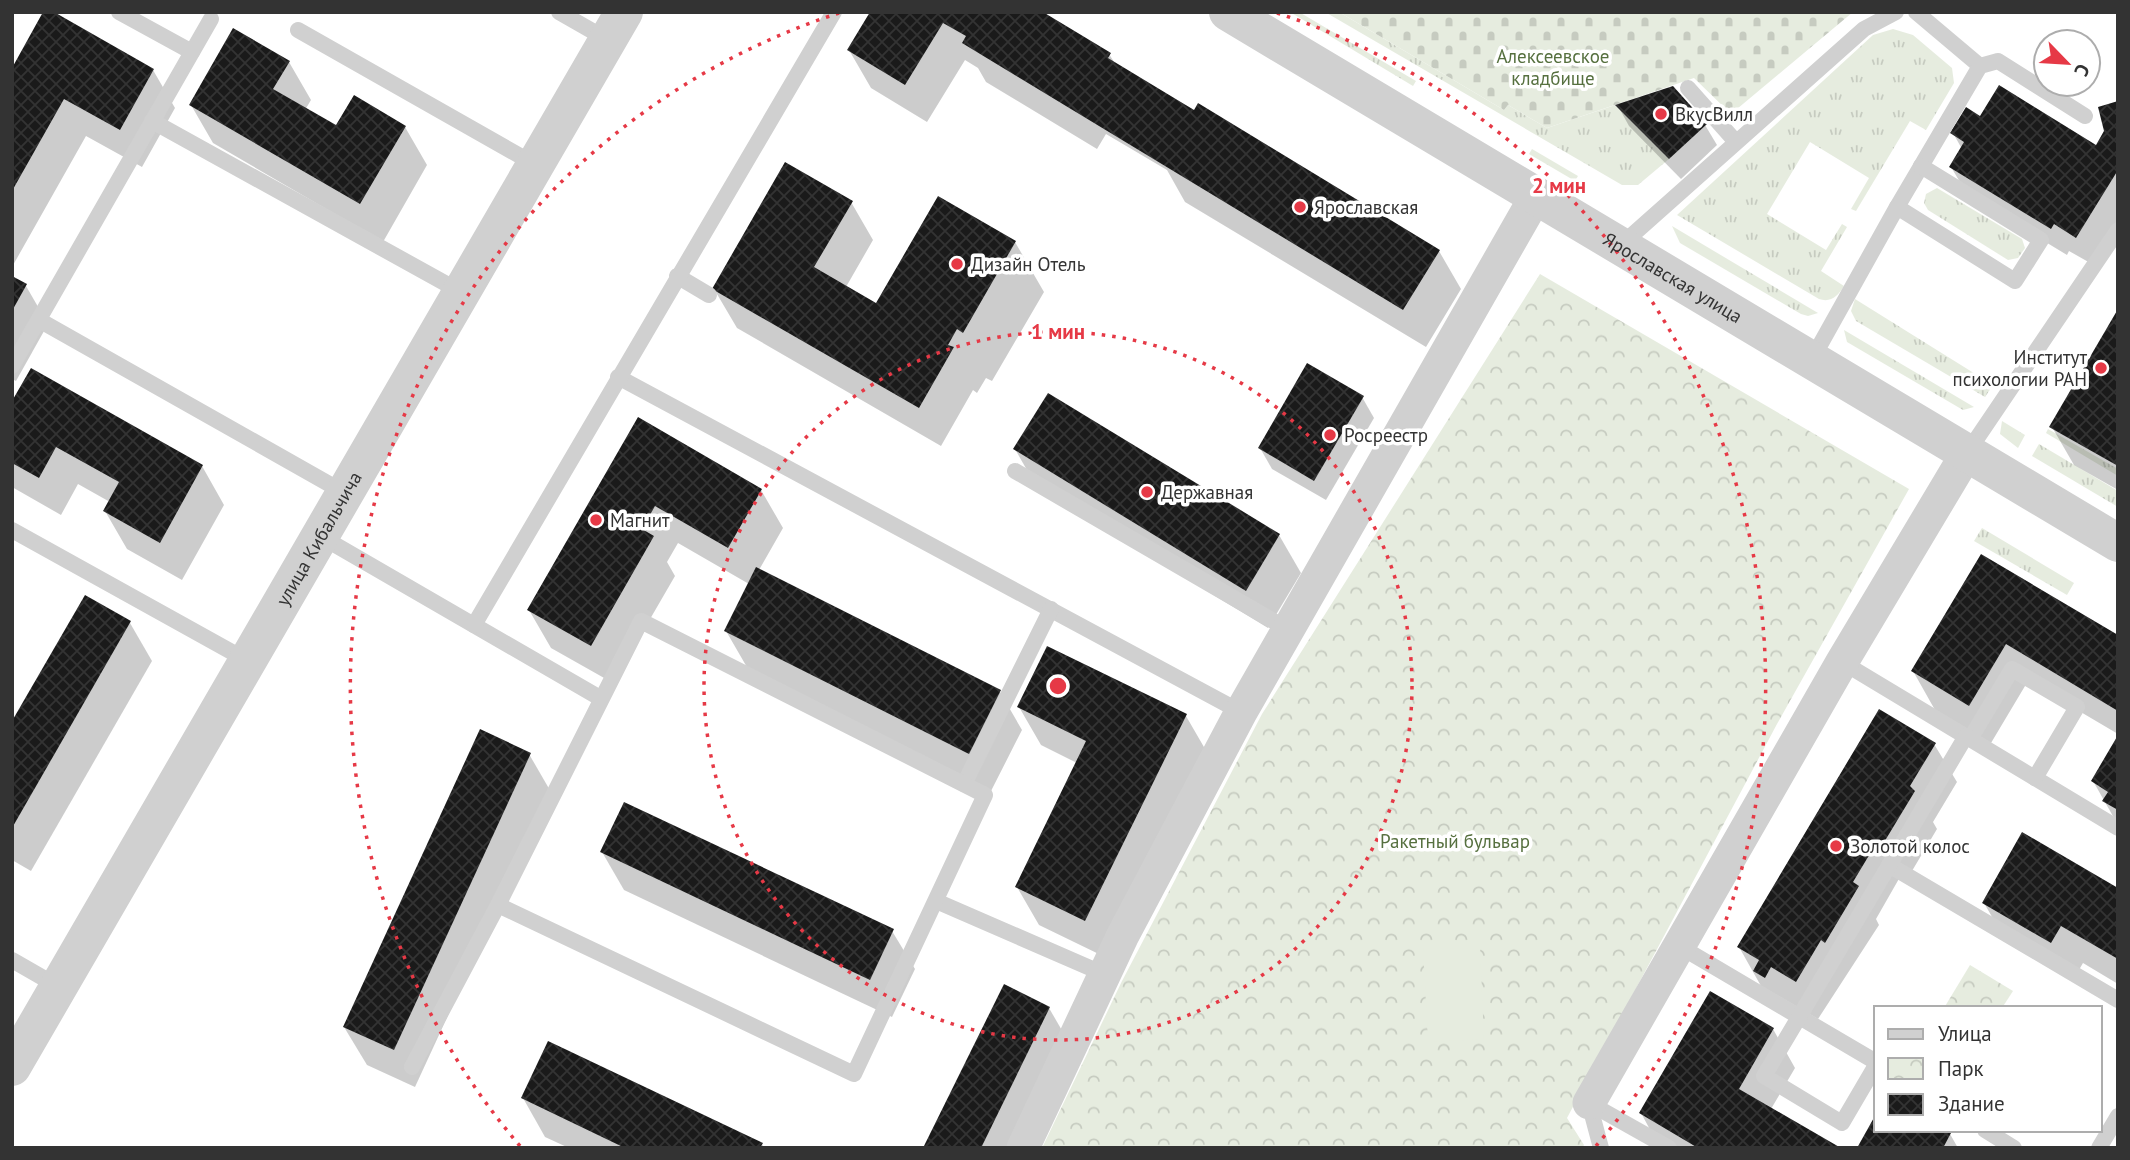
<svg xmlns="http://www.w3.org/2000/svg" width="2130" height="1160" viewBox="0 0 2130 1160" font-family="'PT Sans',sans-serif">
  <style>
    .grass { fill: url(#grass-tufts) }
    .cemetery { fill: url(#cemetery-stones) }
    .park { fill: url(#park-crowns) }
    .pitch { fill: #e6ecdf }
    .shadow { fill: #0003 }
    .building { fill: url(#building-cross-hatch) }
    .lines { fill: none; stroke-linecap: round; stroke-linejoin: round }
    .service { stroke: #d0d0d0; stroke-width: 16 }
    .minor { stroke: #d0d0d0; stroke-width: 33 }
    .tertiary { stroke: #d0d0d0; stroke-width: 38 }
    .ring { fill: none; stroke: #e63946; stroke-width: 3.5; stroke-dasharray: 3.5 7 }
    .poi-dot { fill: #e63946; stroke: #fff; stroke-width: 2.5 }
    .labels { text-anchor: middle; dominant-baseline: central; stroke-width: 7; stroke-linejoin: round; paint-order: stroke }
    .park-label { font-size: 19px; fill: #56703f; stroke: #fff }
    .poi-label { font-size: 19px; fill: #333; stroke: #fff; text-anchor: start }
    .street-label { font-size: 19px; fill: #333; stroke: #fff }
    .centre { fill: #e63946; stroke: #fff; stroke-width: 3.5 }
    .ring-label { font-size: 21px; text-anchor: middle; font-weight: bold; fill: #e63946; stroke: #fff; stroke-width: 7; stroke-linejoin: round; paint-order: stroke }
  </style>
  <defs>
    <pattern id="grass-tufts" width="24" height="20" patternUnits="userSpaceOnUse" patternTransform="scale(1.75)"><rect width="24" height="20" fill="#e6ecdf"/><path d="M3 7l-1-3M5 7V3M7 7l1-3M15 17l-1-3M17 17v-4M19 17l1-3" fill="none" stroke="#c6cbc0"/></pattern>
    <pattern id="cemetery-stones" width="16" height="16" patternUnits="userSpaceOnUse" patternTransform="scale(1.75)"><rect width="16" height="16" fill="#e6ecdf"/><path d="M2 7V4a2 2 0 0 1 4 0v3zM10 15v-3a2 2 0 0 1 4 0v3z" fill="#c6cbc0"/></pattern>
    <pattern id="park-crowns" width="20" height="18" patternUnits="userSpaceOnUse" patternTransform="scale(1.75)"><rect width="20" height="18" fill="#e6ecdf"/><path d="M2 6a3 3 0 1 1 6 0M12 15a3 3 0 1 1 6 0" fill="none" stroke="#c6cbc0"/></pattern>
    <pattern id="building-cross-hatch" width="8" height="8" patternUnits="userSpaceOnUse" patternTransform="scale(1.75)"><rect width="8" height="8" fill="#1a1a1a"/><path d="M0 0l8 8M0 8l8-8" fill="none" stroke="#333"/></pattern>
  </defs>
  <rect width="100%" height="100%" fill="#fff"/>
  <g class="grass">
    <path d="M1290,12H1299L1416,81L1413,86Z"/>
    <path d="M1325,12H1339L1504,110L1508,105L1547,128L1615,105L1669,159L1638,185H1622Z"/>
    <path d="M1893,29L1913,35L1952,68L1954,83L1926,130L1910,121L1856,211L1851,209L1869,178L1810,142L1767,214L1826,250L1842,224L1847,227L1821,271L1844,286C1838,296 1831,303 1819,299L1677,215L1873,35Z"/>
    <path d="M1532,149L1578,176L1575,181L1529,154Z"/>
    <path d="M1937,188L2022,239L2025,248L2018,258L2008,260L1928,210L1924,203L1926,194Z"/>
    <path d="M1672,226L1818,313L1808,316L1801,314L1680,243Z"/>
    <path d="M1855,299L1993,385L1985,397L1856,321L1851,311Z"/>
    <path d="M1844,330L1974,407L1963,410L1847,342Z"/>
    <path d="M2002,421L2025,435L2018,448L2000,434Z"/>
    <path d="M2048,429L2118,469V476L2046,433Z"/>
    <path d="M2039,444L2118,491V507L2032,456Z"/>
    <path d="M1982,528L2074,583L2067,595L1974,541Z"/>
  </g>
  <path class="cemetery" d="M1339,12H1853L1731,114L1694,78L1547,128L1508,105L1504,110Z"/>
  <g class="park">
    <path d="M1540,274L1909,489L1777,724L1567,1118L1584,1145L1582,1148H1042L1122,981L1262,714Z"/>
    <path d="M1970,965L2013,991L2002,1008H1944Z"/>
  </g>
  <path class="pitch" d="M1480,945L1484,1039L1428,1042L1423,948Z"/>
  <g class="shadow">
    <path d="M872,12H1040L1109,54L1116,65L1439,251L1461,289L1426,347L1185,202L1167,170L1106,134L1097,149L986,82L978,68L965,60L927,122L871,88L849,50Z"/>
    <path d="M289,62L311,100L305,110L337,128L405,127L427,165L383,242L213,143L191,105Z"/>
    <path d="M153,70L175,108L142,167L86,136L12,267V71Z"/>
    <path d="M2118,103V222L2092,264L2069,251L2067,255L1967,194L1951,167L1962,149L1953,133L1980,118L2096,147Z"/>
    <path d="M1618,106L1705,125L1717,145L1681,179L1629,126Z"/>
    <path d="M851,202L873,240L846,287L880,307L1015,242L1044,292L992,381L986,378L977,393L973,390L941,446L737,328L714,289Z"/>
    <path d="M12,278L26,286L48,324L16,381L12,379Z"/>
    <path d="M2118,312V490L2074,465L2052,427Z"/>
    <path d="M31,371L202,466L224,505L182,580L127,549L105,511L110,502L78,484L61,515L12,487V405Z"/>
    <path d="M1362,397L1374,418L1326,500L1272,469L1260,448Z"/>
    <path d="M639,419L761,490L783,528L759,570L1000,692L1022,730L991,791L748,669L726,631L749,584L678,543L667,562L675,576L613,683L551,648L529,610Z"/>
    <path d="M1015,449L1279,535L1301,573L1268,628L1037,488Z"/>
    <path d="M1981,556L2118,637V734L2028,681L1991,743L1935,710L1913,671Z"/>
    <path d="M130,623L152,661L31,871L12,860V724Z"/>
    <path d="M1019,707L1186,716L1208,754L1107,958L1039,925L1017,887L1077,763L1041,745Z"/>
    <path d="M2118,739V825L2093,781Z"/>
    <path d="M1934,744L1957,782L1933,822L1937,829L1906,881L1900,877L1876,919L1879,925L1818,1019L1761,986L1739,947Z"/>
    <path d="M529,754L551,792L415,1087L367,1065L344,1027Z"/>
    <path d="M602,852L892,931L915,969L892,1017L624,890Z"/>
    <path d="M2118,890V984L2083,963L2073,980L2006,941L1984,903Z"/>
    <path d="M1049,1008L1071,1046L1021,1148H925Z"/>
    <path d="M1773,1029L1795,1068L1771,1109L1838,1148H1660L1641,1113Z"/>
    <path d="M523,1098L762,1144L764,1148H569L545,1137Z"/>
    <path d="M1876,1118V1130L1950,1134L1958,1148H1859Z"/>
  </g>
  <g class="building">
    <path d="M43,12H54L154,69L120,130L64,99L12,191V68Z"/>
    <path d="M870,12H1043L1111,53L1108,58L1194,110L1198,103L1440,250L1403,310L962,43L966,36L943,23L905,85L847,50Z"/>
    <path d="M233,28L290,61L273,89L336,125L354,95L406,126L360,204L189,105Z"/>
    <path d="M1999,85L2096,145L2104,131L2098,107L2118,101V170L2076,238L2054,224L2051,229L1949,167L1964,142L1950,133L1966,107L1980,116Z"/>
    <path d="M1673,86L1707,124L1669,159L1615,105Z"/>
    <path d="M785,162L853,201L814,267L876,303L938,196L1016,241L963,333L957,329L948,345L954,347L919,408L712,289Z"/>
    <path d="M12,276L27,284L12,311Z"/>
    <path d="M2118,309V466L2049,427Z"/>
    <path d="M1307,363L1364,396L1314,481L1258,448Z"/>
    <path d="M31,368L203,465L160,543L103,511L119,482L56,447L39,478L12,463V401Z"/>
    <path d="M1048,393L1280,534L1246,591L1013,449Z"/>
    <path d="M638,417L762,489L728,548L655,506L642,529L654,536L591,646L527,610Z"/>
    <path d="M1981,554L2118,635V711L2006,644L1969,706L1911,671Z"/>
    <path d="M756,567L1001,690L969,754L724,631Z"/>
    <path d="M85,595L131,621L12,828V721Z"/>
    <path d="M1047,646L1187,714L1085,921L1015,887L1086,741L1017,707Z"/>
    <path d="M1879,709L1936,743L1910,786L1915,791L1883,844L1877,842L1853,882L1859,886L1825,943L1821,940L1796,982L1771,967L1765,978L1753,971L1759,960L1737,947Z"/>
    <path d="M480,729L531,753L394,1050L343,1027Z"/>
    <path d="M2118,735V810L2102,801L2108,792L2091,781Z"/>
    <path d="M624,802L894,929L870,980L600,852Z"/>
    <path d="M2022,832L2118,888V959L2061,926L2051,943L1982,903Z"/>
    <path d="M1004,984L1050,1007L981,1148H923Z"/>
    <path d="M1710,991L1774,1028L1739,1089L1841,1148H1698L1639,1113Z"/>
    <path d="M548,1041L763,1143L760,1148H625L521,1098Z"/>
    <path d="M1876,1114V1130H1946L1951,1133L1943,1148H1857Z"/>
  </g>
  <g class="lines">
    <g class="service">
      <path d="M119,12L192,52"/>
      <path d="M559,12L608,40"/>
      <path d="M1916,12L1980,66"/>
      <path d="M298,30L536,165"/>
      <path d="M1688,88L1736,142"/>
      <path d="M152,121L461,292"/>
      <path d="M1897,207L1980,66L1998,61L2085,116"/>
      <path d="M1621,245L1864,29L1896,12"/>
      <path d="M677,276L709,295"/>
      <path d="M39,320L345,493"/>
      <path d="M1811,361L1897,207L2015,281L2041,240L1921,166"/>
      <path d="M12,366L211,19"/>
      <path d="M618,377L1241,712"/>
      <path d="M1967,453L2118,230"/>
      <path d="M1015,471L1287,629"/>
      <path d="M12,530L248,661"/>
      <path d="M320,536L600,698"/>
      <path d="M474,625L834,12"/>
      <path d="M1842,662L2118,828"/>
      <path d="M1970,739L2012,669L2077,707L2035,778"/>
      <path d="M964,784L1051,609"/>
      <path d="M1889,865L2118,1000"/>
      <path d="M936,901L1104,974"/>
      <path d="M1679,946L1876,1062"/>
      <path d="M12,960L59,987"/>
      <path d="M1876,1065L1842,1123L1764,1076L1966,736"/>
      <path d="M412,1067L498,905L641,621L985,795L854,1074L498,905"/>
      <path d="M1589,1103L1669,1148"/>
      <path d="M1589,1103L1601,1148"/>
      <path d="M1985,1130L2014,1148"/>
      <path d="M2099,1148L2118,1116"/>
    </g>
    <g class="minor">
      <path d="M1589,1103L1842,662L1967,453"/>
      <path d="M1023,1148L1123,935L1241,712L1536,196"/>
    </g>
    <g class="tertiary">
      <path id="s1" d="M1228,12L2118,543"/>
      <path id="s2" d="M12,1067L624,12"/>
    </g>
  </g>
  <g class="ring">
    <circle cx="1058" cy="686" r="354"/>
    <path d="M520 1146A708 708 0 0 1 839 13M1277 13A708 708 0 0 1 1596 1146"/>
  </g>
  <g class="poi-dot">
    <circle cx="1661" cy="114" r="7"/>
    <circle cx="1300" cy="207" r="7"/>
    <circle cx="957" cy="264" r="7"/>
    <circle cx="2101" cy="368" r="7"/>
    <circle cx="1330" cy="435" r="7"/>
    <circle cx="1147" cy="492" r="7"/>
    <circle cx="596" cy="520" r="7"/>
    <circle cx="1836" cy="846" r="7"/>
  </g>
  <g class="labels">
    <g class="park-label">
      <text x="1553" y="56">Алексеевское<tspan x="1553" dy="22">кладбище</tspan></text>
      <text x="1455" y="841">Ракетный бульвар</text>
    </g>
    <g class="poi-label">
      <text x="1675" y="114">ВкусВилл</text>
      <text x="1314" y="207">Ярославская</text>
      <text x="971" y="264">Дизайн Отель</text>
      <text x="2087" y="357" text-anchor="end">Институт<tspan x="2087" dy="22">психологии РАН</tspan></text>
      <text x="1344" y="435">Росреестр</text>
      <text x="1161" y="492">Державная</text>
      <text x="610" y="520">Магнит</text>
      <text x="1850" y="846">Золотой колос</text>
    </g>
    <g class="street-label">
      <text stroke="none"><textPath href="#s1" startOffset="518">Ярославская улица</textPath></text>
      <text stroke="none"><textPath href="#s2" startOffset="611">улица Кибальчича</textPath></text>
    </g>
  </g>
  <circle cx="1058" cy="686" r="10" class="centre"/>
  <g class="ring-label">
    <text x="1559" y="193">2 мин</text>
    <text x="1058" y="339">1 мин</text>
  </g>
  <rect width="2130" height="1160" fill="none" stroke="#333333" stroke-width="28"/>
  <rect x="1874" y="1006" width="228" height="126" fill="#ffffff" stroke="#adadad" stroke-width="2"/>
  <rect x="1888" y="1029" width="35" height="10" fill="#d0d0d0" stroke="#adadad" stroke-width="2"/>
  <text x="1938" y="1041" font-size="21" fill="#333333">Улица</text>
  <rect x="1888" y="1058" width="35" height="21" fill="url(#park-crowns)" stroke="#adadad" stroke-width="2"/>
  <text x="1938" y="1076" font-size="21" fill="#333333">Парк</text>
  <rect x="1888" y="1094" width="35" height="21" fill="url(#building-cross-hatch)" stroke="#adadad" stroke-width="2"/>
  <text x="1938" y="1111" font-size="21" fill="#333333">Здание</text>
  <g transform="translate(2067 63) rotate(115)"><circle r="33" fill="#ffffff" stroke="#adadad" stroke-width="2"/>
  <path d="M0-5L12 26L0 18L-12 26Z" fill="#e63946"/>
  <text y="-10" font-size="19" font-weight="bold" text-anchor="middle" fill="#333333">С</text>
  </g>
</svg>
